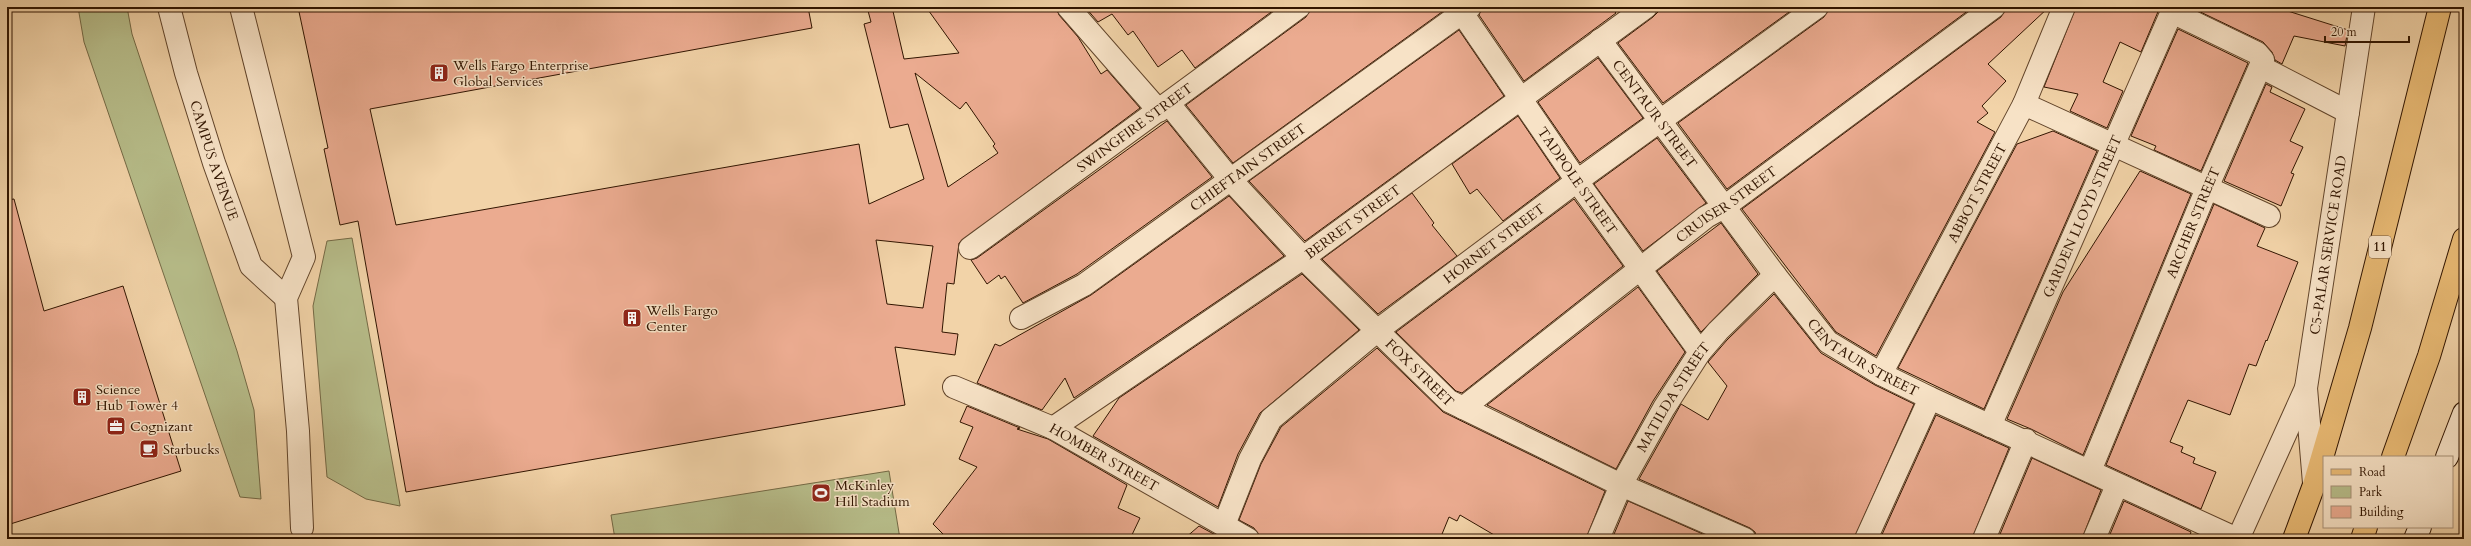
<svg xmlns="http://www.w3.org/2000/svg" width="2471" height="546" viewBox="0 0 2471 546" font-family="Cardo,serif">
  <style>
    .green { fill: #b7bd8a; stroke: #746945 }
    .building { fill: #ebab90; stroke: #311500; fill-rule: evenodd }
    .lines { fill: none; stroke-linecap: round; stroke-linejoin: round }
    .minor-casing { stroke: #61442a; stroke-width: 24 }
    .tertiary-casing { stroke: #61442a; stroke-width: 24 }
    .secondary-casing { stroke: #311500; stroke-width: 24 }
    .primary-casing { stroke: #311500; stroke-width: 24 }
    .minor { stroke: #f7e2c6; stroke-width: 22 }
    .tertiary { stroke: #f7e2c6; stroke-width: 22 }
    .secondary { stroke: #f7e2c6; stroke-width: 22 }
    .primary { stroke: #e9ba74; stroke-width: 22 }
    .labels { text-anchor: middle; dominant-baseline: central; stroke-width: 3; stroke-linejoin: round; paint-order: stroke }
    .shield { fill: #f7e2c6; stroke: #6c523b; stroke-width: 1 }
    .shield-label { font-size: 13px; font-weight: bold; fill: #311500 }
    .poi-label { font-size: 14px; fill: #311500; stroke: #f7e2c6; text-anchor: start }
    .street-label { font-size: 14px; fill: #311500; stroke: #f7e2c6 }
  </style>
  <rect width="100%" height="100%" fill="#f2d3a8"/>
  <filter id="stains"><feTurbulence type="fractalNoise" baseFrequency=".005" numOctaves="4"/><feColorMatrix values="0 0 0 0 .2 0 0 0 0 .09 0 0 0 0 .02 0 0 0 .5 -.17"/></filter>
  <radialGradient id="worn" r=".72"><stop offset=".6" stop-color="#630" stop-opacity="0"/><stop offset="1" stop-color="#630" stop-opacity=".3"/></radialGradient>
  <g class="green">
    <path d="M78,7H127L132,34L237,351L254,410L261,499L240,497L84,42Z"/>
    <path d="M352,238L400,505V506L366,499L327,477L313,306L327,241Z"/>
    <path d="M889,471L900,539H615L611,515Z"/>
  </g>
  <g class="building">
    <path d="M298,7H808L812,28L370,109L396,225L859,144L869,204L924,179L908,124L890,128L864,24L871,22L867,7H892L904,59L959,53L926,7H1056L1059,15L1078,37L1101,74L1107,70L1140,108L959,243L954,284L947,283L942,332L958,334L955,355L895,347L905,405L406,492L358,221L340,225L324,149L328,148ZM915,73L960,109L966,102L995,144L993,146L998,153L948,187ZM876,240L933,246L923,308L887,304Z"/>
    <path d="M1085,7H1278L1195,68L1182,50L1158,67L1133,31L1128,35L1112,14L1098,22Z"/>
    <path d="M1311,7H1446V9L1233,163L1186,105L1306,17Z"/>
    <path d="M1482,7H1611L1616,13L1524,81L1479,15Z"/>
    <path d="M1663,7H1796L1663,103L1618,43L1653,17Z"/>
    <path d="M1829,7H1973L1727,189L1678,123L1824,17Z"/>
    <path d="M2006,7H2049L1988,64L2006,81L1982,106L1988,113L1977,122L1995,132L1876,356L1836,332L1742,209L2001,17Z"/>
    <path d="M2076,7H2160L2141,52L2120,42L2103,82L2123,91L2107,128L2070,111L2078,94L2044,87Z"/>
    <path d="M2190,7H2275L2348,30L2345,46L2294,36L2282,64L2275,60L2272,52L2263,42Z"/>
    <path d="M2178,29L2248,63L2201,171L2154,150L2156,146L2131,136Z"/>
    <path d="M1459,30L1504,96L1305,241L1249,181Z"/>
    <path d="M1598,58L1643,118L1580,163L1538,102Z"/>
    <path d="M2266,84L2272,87L2270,92L2305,109L2290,141L2303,147L2291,173L2294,174L2281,206L2224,181Z"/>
    <path d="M1518,116L1560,178L1503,221L1477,189L1470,194L1452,164Z"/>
    <path d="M1167,121L1212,177L1077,274L1023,303L1005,276L1001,279L999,275L987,284L971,260L977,258Z"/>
    <path d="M2053,131L2097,151L1984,409L1898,368L2017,144Z"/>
    <path d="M1657,138L1706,203L1643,251L1594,184Z"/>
    <path d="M2140,171L2191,194L2083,455L2031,429L2007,419L2063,292Z"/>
    <path d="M1412,193L1434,223L1432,225L1457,256L1378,314L1322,259Z"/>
    <path d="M1229,196L1284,256L1074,398L1065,378L1042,410L977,383L995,344L1000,346L1091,295Z"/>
    <path d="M14,199L44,311L123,286L181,471L7,525V200Z"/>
    <path d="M1574,199L1623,266L1462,393L1456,391L1396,332Z"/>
    <path d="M2214,204L2265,228L2257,246L2298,262L2267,341L2266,340L2256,366L2249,364L2230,415L2188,400L2170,442L2183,447L2181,452L2195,458L2193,463L2216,472L2201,509L2106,465Z"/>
    <path d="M1721,223L1758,274L1701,332L1657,271Z"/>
    <path d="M1302,274L1359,330L1260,413L1238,454L1218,507L1093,436L1119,398Z"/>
    <path d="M1638,287L1685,352L1653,401L1616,469L1487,405Z"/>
    <path d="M1774,294L1821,353L1875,385L1914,404L1854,539H1757L1755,532L1750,528L1639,479L1681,404L1708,420L1727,386L1708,362L1727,340Z"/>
    <path d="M1377,348L1443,412L1605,491L1586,539H1501L1460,515L1457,521L1449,517L1440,539H1260L1254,528L1239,520L1261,464L1281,427Z"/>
    <path d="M967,406L1020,428L1017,429L1048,439L1127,485L1118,508L1140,518L1130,539H948L933,524L977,467L959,459L973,427L960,422Z"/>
    <path d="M1936,415L2009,448L1972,539H1880Z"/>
    <path d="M2032,458L2101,490L2082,539H1998Z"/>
    <path d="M1628,501L1714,539H1612Z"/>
    <path d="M2124,501L2191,532L2189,539H2108Z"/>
    <path d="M1199,526L1223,539H1184Z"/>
  </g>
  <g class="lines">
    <g class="minor-casing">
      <g id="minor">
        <path id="s1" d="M169,7L186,73L214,163L251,266L286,298"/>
        <path d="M241,7L304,257L286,298L298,431L302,528"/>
        <path d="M1068,7L1159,111"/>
        <path id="s2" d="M1458,7L1577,181L1700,352"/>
        <path id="s3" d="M1600,40L1775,275L1828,342L1881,374L1930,398L2237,539"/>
        <path d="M2261,67L2348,112"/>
        <path id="s4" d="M1169,104L1229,178L1303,258L1449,401L1621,485L1745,539"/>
        <path d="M2024,104L2269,216"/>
        <path id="s5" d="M970,248L1299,7"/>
        <path id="s6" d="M1021,318L1084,285L1470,7"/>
        <path id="s7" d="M1881,374L2024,104L2064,7"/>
        <path id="s8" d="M954,387L1053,428L1248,539"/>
        <path id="s9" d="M1463,408L1706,217L1724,207L1994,7"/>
        <path id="s10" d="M1990,426L2174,7"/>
        <path id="s11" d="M1053,428L1303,258L1646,7"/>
        <path id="s12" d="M2090,471L2207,188L2263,60L2257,53L2172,12"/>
        <path id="s13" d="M1224,525L1250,459L1271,419L1378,330L1577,181L1817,7"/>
        <path id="s14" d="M1598,539L1621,485L1664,408L1700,352L1718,331L1775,275"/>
        <path d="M1866,539L1930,398"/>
        <path d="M1984,539L2026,440"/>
        <path d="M2094,539L2117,485"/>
        <path d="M2238,539L2306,388"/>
      </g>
    </g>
    <g class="tertiary-casing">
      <g id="tertiary">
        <path id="s15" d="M2314,483L2306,388L2364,7"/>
      </g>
    </g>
    <g class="secondary-casing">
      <g id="secondary">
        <path d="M2447,457L2464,413"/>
        <path d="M2415,539L2420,527"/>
      </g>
    </g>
    <g class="primary-casing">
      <g id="primary">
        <path d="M2393,457L2429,356L2464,239"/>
        <path d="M2294,539L2314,485L2360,328L2440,7"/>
        <path d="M2362,539L2366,527"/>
      </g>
    </g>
    <use href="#minor" class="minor"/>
    <use href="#tertiary" class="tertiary"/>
    <use href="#secondary" class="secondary"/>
    <use href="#primary" class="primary"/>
  </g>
  <defs>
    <g id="building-square" transform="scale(1)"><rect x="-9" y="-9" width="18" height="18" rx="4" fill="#8f2418" stroke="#f7e2c6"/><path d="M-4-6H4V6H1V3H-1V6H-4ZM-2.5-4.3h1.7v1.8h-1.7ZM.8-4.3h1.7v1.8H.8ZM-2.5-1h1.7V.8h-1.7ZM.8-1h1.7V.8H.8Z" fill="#fff"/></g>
    <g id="office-square" transform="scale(1)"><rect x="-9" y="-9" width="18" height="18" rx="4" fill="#8f2418" stroke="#f7e2c6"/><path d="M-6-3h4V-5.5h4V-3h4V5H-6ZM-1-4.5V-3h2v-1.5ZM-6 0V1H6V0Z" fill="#fff"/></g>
    <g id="cafe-square" transform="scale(1)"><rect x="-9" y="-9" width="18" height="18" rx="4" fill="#8f2418" stroke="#f7e2c6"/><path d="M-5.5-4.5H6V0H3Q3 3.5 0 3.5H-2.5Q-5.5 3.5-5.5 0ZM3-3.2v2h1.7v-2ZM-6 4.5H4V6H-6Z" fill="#fff"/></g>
    <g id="stadium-square" transform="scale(1)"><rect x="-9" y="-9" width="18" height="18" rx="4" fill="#8f2418" stroke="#f7e2c6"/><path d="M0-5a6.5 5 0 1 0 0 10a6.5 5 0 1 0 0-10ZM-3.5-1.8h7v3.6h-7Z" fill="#fff"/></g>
  </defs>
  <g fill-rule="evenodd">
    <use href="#building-square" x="439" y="73"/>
    <use href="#building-square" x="632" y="318"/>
    <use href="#building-square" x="82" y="397"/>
    <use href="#office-square" x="116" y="426"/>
    <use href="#cafe-square" x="149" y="449"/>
    <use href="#stadium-square" x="821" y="493"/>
  </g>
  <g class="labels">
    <rect class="shield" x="2369" y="236" width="22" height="22" rx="3"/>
    <g class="shield-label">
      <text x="2380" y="247">11</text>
    </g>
    <g class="poi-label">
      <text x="453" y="65">Wells Fargo Enterprise<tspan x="453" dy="16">Global Services</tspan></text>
      <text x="646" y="310">Wells Fargo<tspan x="646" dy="16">Center</tspan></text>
      <text x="96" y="389">Science<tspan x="96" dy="16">Hub Tower 4</tspan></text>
      <text x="130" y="426">Cognizant</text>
      <text x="163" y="449">Starbucks</text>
      <text x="835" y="485">McKinley<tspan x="835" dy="16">Hill Stadium</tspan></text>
    </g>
    <g class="street-label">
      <text stroke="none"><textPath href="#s3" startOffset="92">CENTAUR STREET</textPath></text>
      <text stroke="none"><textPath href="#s5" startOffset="204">SWINGFIRE STREET</textPath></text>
      <text stroke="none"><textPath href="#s1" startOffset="160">CAMPUS AVENUE</textPath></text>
      <text stroke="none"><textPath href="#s6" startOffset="273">CHIEFTAIN STREET</textPath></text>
      <text stroke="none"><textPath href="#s2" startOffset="211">TADPOLE STREET</textPath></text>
      <text stroke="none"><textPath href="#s7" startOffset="205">ABBOT STREET</textPath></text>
      <text stroke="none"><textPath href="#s9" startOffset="333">CRUISER STREET</textPath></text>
      <text stroke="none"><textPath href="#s10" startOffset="229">GARDEN LLOYD STREET</textPath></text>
      <text stroke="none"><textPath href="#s11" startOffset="364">BERRET STREET</textPath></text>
      <text stroke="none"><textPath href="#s12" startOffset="269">ARCHER STREET</textPath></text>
      <text stroke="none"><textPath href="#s13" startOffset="400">HORNET STREET</textPath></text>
      <text stroke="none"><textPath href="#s15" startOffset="240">C5-PALAR SERVICE ROAD</textPath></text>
      <text stroke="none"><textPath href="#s3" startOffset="416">CENTAUR STREET</textPath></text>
      <text stroke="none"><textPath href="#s4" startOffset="368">FOX STREET</textPath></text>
      <text stroke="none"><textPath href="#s14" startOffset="161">MATILDA STREET</textPath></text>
      <text stroke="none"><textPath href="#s8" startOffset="166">HOMBER STREET</textPath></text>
    </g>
  </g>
  <rect width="2471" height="546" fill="none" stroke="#f2d3a8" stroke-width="24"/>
  <rect x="8" y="8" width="2455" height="530" fill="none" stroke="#311500" stroke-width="2"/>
  <rect x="12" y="12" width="2447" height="522" fill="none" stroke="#311500"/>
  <rect x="2323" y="456" width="130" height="72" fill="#f7e2c6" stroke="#a89077"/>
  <rect x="2331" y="469" width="20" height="6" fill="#e9ba74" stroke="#a89077"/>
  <text x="2359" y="476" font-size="12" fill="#311500">Road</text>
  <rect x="2331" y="486" width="20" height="12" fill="#b7bd8a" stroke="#a89077"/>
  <text x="2359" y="496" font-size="12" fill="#311500">Park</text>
  <rect x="2331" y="506" width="20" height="12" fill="#ebab90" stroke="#a89077"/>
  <text x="2359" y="516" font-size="12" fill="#311500">Building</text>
  <path d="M2325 36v6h84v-6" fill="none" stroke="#311500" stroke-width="2"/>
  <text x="2331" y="36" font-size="12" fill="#311500" stroke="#f7e2c6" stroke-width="3" paint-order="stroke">20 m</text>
  <rect width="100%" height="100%" filter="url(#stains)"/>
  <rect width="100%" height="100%" fill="url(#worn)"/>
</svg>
